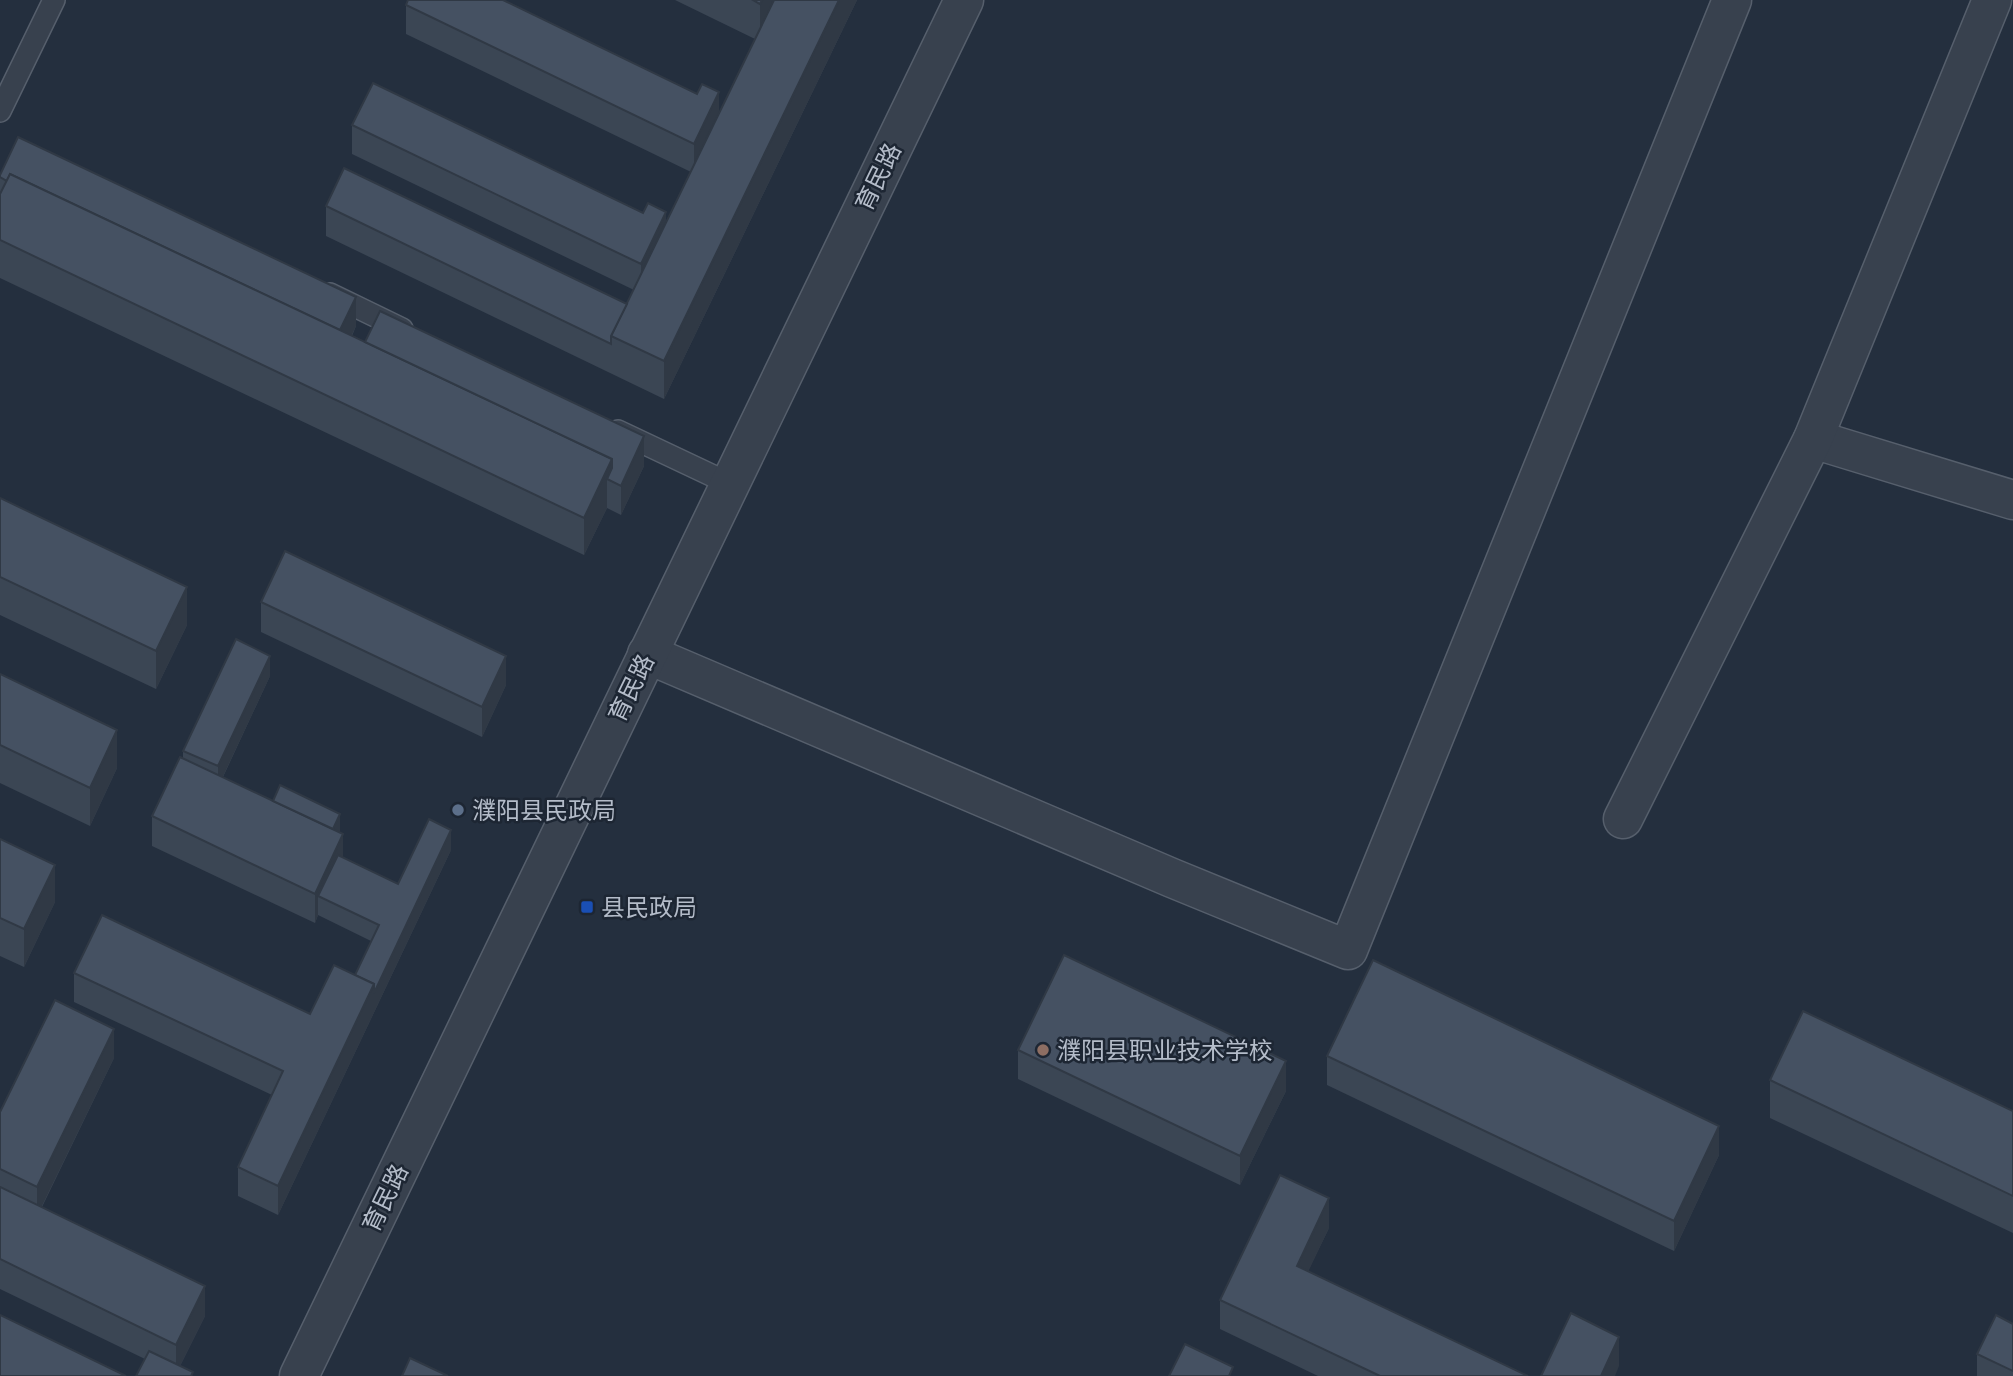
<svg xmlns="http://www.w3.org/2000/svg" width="2013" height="1376" viewBox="0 0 2013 1376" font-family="Ubuntu,'Noto Sans SC',sans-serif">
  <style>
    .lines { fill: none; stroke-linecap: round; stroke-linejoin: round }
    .service-casing { stroke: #565f6c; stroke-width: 24 }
    .minor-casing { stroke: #565f6c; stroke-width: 41 }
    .tertiary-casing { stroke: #565f6c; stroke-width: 41 }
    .service { stroke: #38414e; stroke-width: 21 }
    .minor { stroke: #38414e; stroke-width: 38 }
    .tertiary { stroke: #38414e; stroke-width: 38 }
    .wall { fill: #3b4654 }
    .shaded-wall { fill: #303945 }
    .building { fill: #455162; stroke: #303945; stroke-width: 2 }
    .service-dot { fill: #5c6f8a; stroke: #1d2633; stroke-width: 2.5 }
    .transit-dot { fill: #1a4fb4; stroke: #1d2633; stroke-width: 2.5 }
    .education-dot { fill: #8d6e63; stroke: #1d2633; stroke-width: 2.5 }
    .labels { text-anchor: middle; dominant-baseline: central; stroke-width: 5; stroke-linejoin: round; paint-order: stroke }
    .street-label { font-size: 24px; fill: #b4bcc9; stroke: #1d2633 }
    .poi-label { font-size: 24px; fill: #b4bcc9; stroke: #1d2633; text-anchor: start }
  </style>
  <rect width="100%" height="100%" fill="#242f3e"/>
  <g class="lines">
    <g class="service-casing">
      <g id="service">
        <path d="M0,111L54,0"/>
        <path d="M330,294L402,329"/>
        <path d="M618,431L730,484"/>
      </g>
    </g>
    <g class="minor-casing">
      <g id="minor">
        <path d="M1813,439L2013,500"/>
        <path d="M647,654L1172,878L1348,950L1732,0"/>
        <path d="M1623,819L1813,439L1992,0"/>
      </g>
    </g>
    <g class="tertiary-casing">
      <path id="tertiary" d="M299,1376L964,0"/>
    </g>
    <use href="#service" class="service"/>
    <use href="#minor" class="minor"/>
    <use href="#tertiary" class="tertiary"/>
  </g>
  <g class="wall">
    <path d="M675,0H857L664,399L326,236V206L627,304L634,290L352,154V125L643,213L666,224L691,172L406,34V5L719,114L755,39Z"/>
    <path d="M0,175L356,326L352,336L644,466L621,515L607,508L584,555L0,278Z"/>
    <path d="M0,498L187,625L156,689L0,615Z"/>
    <path d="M261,602L506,685L482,737L261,632Z"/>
    <path d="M0,674L117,768L90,826L0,783Z"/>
    <path d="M270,676L223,777L340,833L343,857L398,884L451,850L278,1215L238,1196V1167L272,1095L74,1002V973L310,1014L355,975L371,941L318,915L315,923L152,846V816L183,758V751Z"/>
    <path d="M0,839L55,902L24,967L0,956Z"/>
    <path d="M1018,1050L1286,1091L1240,1185L1018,1079Z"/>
    <path d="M1327,1056L1719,1155L1674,1251L1327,1085Z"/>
    <path d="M114,1058L42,1207L205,1316L180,1366L193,1376L145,1359L0,1289V1112Z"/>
    <path d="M1770,1080L2013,1111V1233L1770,1118Z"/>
    <path d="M1329,1228L1308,1271L1528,1376H1318L1220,1329V1300Z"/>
    <path d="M2013,1324V1376H1977V1354Z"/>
  </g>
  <g class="shaded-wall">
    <path d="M762,0H780L760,41V4Z"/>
    <path d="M839,0H857L664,399V361Z"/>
    <path d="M719,92V122L694,174V144Z"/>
    <path d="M666,212V242L641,293V264Z"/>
    <path d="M356,297V326L337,366V337Z"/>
    <path d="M644,436V466L621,515V486Z"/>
    <path d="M612,459V481L607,479V508L584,555V518Z"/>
    <path d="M187,587V625L156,689V651Z"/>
    <path d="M270,656V676L218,787V766Z"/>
    <path d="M506,656V685L482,737V707Z"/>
    <path d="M117,730V768L90,826V788Z"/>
    <path d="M340,814V834L329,836Z"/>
    <path d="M451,830V850L278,1215V1186L374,984Z"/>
    <path d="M343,834V864L318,896V915L315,923V894Z"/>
    <path d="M55,865V902L24,967V929Z"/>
    <path d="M114,1029V1058L37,1216V1187Z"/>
    <path d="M1286,1061V1091L1240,1185V1156Z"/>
    <path d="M1719,1126V1155L1674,1251V1221Z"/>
    <path d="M1329,1198V1228L1297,1295V1266Z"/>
    <path d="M205,1286V1316L176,1374V1345Z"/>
    <path d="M1619,1337V1366L1615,1376H1601Z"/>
  </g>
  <g class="building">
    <path d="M408,0H503L697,94L702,84L719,92L694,144L406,5Z"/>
    <path d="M753,0H762L760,4Z"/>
    <path d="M774,0H839L664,361L611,336Z"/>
    <path d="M373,83L643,213L648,203L666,212L641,264L352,125Z"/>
    <path d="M18,137L356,297L340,330L10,174L7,181L0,177V175Z"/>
    <path d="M344,168L627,304L611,336V344L326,206Z"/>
    <path d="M10,174L612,459L584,518L0,240V194Z"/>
    <path d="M380,311L644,436L621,486L607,479L612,468V459L365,342Z"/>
    <path d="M0,498L187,587L156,651L0,577Z"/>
    <path d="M285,551L506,656L482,707L261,602Z"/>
    <path d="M236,639L270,656L218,766L183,751Z"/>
    <path d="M0,674L117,730L90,788L0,745Z"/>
    <path d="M180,757L343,834L315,894L152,816Z"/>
    <path d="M280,785L340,814L333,829L273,801Z"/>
    <path d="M429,819L451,830L374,993V984L355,975L379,925L318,896L338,855L398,884Z"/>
    <path d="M0,839L55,865L24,929L0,918Z"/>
    <path d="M102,915L310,1014L334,965L374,984L278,1186L238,1167L283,1071L74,973Z"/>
    <path d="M1064,955L1286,1061L1240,1156L1018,1050Z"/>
    <path d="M1373,960L1719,1126L1674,1221L1327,1056Z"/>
    <path d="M55,1000L114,1029L37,1187L0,1169V1112Z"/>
    <path d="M1803,1011L2013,1111V1196L1770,1080Z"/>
    <path d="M1280,1175L1329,1198L1297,1266L1528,1376H1380L1220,1300Z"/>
    <path d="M0,1187L205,1286L176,1345L0,1259Z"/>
    <path d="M1571,1313L1619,1337L1601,1376H1541Z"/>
    <path d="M0,1315L126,1376H0Z"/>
    <path d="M1996,1315L2013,1324V1371L1977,1354Z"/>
    <path d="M1185,1344L1233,1367L1229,1376H1169Z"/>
    <path d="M149,1351L193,1372L191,1376H136Z"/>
    <path d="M410,1358L448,1376H402Z"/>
  </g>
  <circle class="service-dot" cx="458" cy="810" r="7"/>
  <rect class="transit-dot" x="580" y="900" width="14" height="14" rx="3.5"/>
  <circle class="education-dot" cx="1043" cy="1050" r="7"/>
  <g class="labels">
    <g class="street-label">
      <text transform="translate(878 177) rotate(-64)">育民路</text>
      <text transform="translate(631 688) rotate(-64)">育民路</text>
      <text transform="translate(385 1198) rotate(-64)">育民路</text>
    </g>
    <g class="poi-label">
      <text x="472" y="810">濮阳县民政局</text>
      <text x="601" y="907">县民政局</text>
      <text x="1057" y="1050">濮阳县职业技术学校</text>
    </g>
  </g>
</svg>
